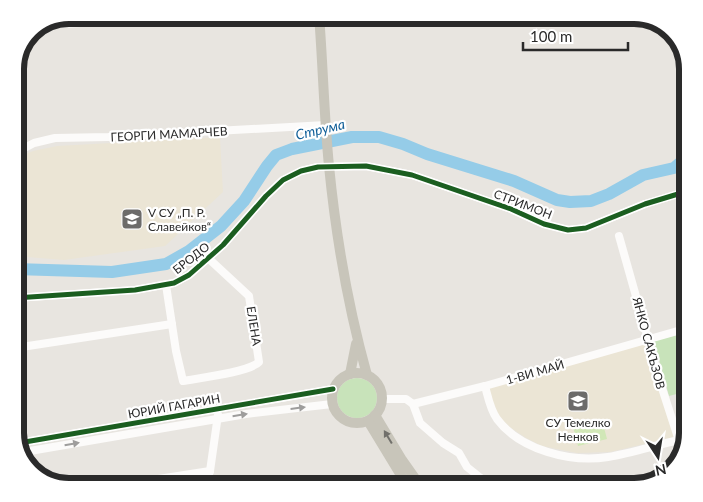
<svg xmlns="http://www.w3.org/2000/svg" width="703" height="502" viewBox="0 0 703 502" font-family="Lato,sans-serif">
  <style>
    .education { fill: #ebe5d5 }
    .green { fill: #c8e3ba }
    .pitch { fill: #d1e7b7 }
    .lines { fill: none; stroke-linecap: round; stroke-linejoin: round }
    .river { stroke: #95cce8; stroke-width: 12 }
    .minor { stroke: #fcfbfa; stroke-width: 8 }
    .major { stroke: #c8c5ba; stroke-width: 10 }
    .cycleway-casing { stroke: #fff; stroke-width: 8 }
    .cycleway { stroke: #1b5e20; stroke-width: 5 }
    .oneway { fill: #9e9d9c }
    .oneway2 { fill: #71706b }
    .labels { text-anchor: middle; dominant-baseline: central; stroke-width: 4.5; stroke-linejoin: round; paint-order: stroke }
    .street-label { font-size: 12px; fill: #2a2a2a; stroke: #fff }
    .poi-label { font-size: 12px; fill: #2a2a2a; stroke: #fff; text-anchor: start }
    .water-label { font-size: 14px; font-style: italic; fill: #115f98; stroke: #fff }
    .rim { fill: none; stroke: #2a2a2a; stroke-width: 6 }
  </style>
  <rect width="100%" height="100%" fill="#e8e5e0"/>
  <g class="education">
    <path d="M220,137L223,192L165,246L64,260L15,256V160L19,157L33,151L57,146Z"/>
    <path d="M647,342L674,437L610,452L577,453L542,446L526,438L511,428L497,415L488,387Z"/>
  </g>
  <g class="green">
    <path d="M688,332V391L669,396L654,341Z"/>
    <circle cx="357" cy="398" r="20"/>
  </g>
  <path class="pitch" d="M602,420L607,439L578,446L573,427Z"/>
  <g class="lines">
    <path class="river" d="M15,269L112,272L166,264L189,251L221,226L244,201L267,166L276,155L292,149L352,137H379L403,144L427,154L514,181L557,200L570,202L591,201L609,194L643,175L674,168L688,156"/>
    <g class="minor">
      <path d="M58,24L264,15"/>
      <path d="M15,153L34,143L55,138L108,137L326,125"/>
      <path d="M679,193L688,222"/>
      <path d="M619,236L661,385L682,450"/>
      <path d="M166,285L176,351L183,381C199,378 250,372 259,362L249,296L208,258"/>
      <path d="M15,298L135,290L174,283L189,275L223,245L266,196L283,180L301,171L318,167L366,166L412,175L511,209L544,224L568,230L586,228L645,204L688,191"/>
      <path d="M15,348L172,324"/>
      <path d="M485,386C488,397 490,409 497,419C520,450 571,463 608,457C632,453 656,445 679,440"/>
      <path d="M382,399H406L413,404L485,386L688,328"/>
      <path d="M413,404L420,423L443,443L459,453L467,467L492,487"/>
      <path d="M19,443L333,389"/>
      <path d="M24,452L246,414L332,404"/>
      <path d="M107,487L210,471"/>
      <path d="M205,487L210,471L218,415"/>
      <path d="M331,487C344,478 362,480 375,487"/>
    </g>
    <g class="major">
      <path d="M319,15C323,65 324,116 329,166C336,237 348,307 367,375"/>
      <circle cx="357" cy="398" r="25"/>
      <path d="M350,374L356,344"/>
      <path d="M375,415L402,460L421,487"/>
      <path d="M368,421L402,477L410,487"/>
    </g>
    <g class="cycleway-casing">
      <g id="cycleway">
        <path d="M15,298L135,290L174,283L189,275L223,245L266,196L283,180L301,171L318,167L366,166L412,175L511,209L544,224L568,230L586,228L645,204L688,191"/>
        <path d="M19,443L333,389"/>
      </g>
    </g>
    <use href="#cycleway" class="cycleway"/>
  </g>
  <defs><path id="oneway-solid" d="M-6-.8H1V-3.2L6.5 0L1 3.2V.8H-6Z" transform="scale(1.25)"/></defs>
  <g class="oneway">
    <use href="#oneway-solid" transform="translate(298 408) rotate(-7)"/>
    <use href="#oneway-solid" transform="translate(240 415) rotate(-9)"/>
    <use href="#oneway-solid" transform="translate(72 444) rotate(-10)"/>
  </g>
  <use class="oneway2" href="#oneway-solid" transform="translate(388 437) rotate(-121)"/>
  <defs>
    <g id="school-square" transform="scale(1.125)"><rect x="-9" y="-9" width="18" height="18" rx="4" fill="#6c6b6a" stroke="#fff"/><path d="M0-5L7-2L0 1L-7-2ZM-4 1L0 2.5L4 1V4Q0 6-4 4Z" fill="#fff"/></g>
  </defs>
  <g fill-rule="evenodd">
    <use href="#school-square" x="132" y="219"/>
    <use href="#school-square" x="578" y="401"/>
  </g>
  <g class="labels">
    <g class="street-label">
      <text transform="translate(169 134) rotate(-3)">ГЕОРГИ МАМАРЧЕВ</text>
      <text transform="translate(523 204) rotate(21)">СТРИМОН</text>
      <text transform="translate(191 258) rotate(-38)">БРОДО</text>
      <text transform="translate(254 326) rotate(81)">ЕЛЕНА</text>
      <text transform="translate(649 343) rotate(75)">ЯНКО САКЪЗОВ</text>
      <text transform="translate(535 372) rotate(-16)">1-ВИ МАЙ</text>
      <text transform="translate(174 406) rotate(-10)">ЮРИЙ ГАГАРИН</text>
    </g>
    <g class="poi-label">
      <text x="148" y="212">V СУ „П. Р.<tspan x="148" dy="14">Славейков“</tspan></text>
      <text x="578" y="422" text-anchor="middle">СУ Темелко<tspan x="578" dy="14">Ненков</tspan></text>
    </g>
    <g class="water-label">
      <text transform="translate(320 129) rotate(-13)">Струма</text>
    </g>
  </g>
  <path d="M0 0H703V502H0ZM69 24H634A45 45 0 0 1 679 69V433A45 45 0 0 1 634 478H69A45 45 0 0 1 24 433V69A45 45 0 0 1 69 24Z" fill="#fff" fill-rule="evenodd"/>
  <path class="rim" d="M69 24H634A45 45 0 0 1 679 69V433A45 45 0 0 1 634 478H69A45 45 0 0 1 24 433V69A45 45 0 0 1 69 24Z"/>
  <g transform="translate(658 457) rotate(168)" stroke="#ffffff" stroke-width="4" paint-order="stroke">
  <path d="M0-4L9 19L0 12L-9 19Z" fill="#2a2a2a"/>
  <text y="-8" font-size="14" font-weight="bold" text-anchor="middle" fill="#2a2a2a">N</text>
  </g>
  <path d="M523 42v8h105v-8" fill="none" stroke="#2a2a2a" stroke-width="2.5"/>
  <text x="530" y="42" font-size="15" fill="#2a2a2a" stroke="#ffffff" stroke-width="4" paint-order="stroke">100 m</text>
</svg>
